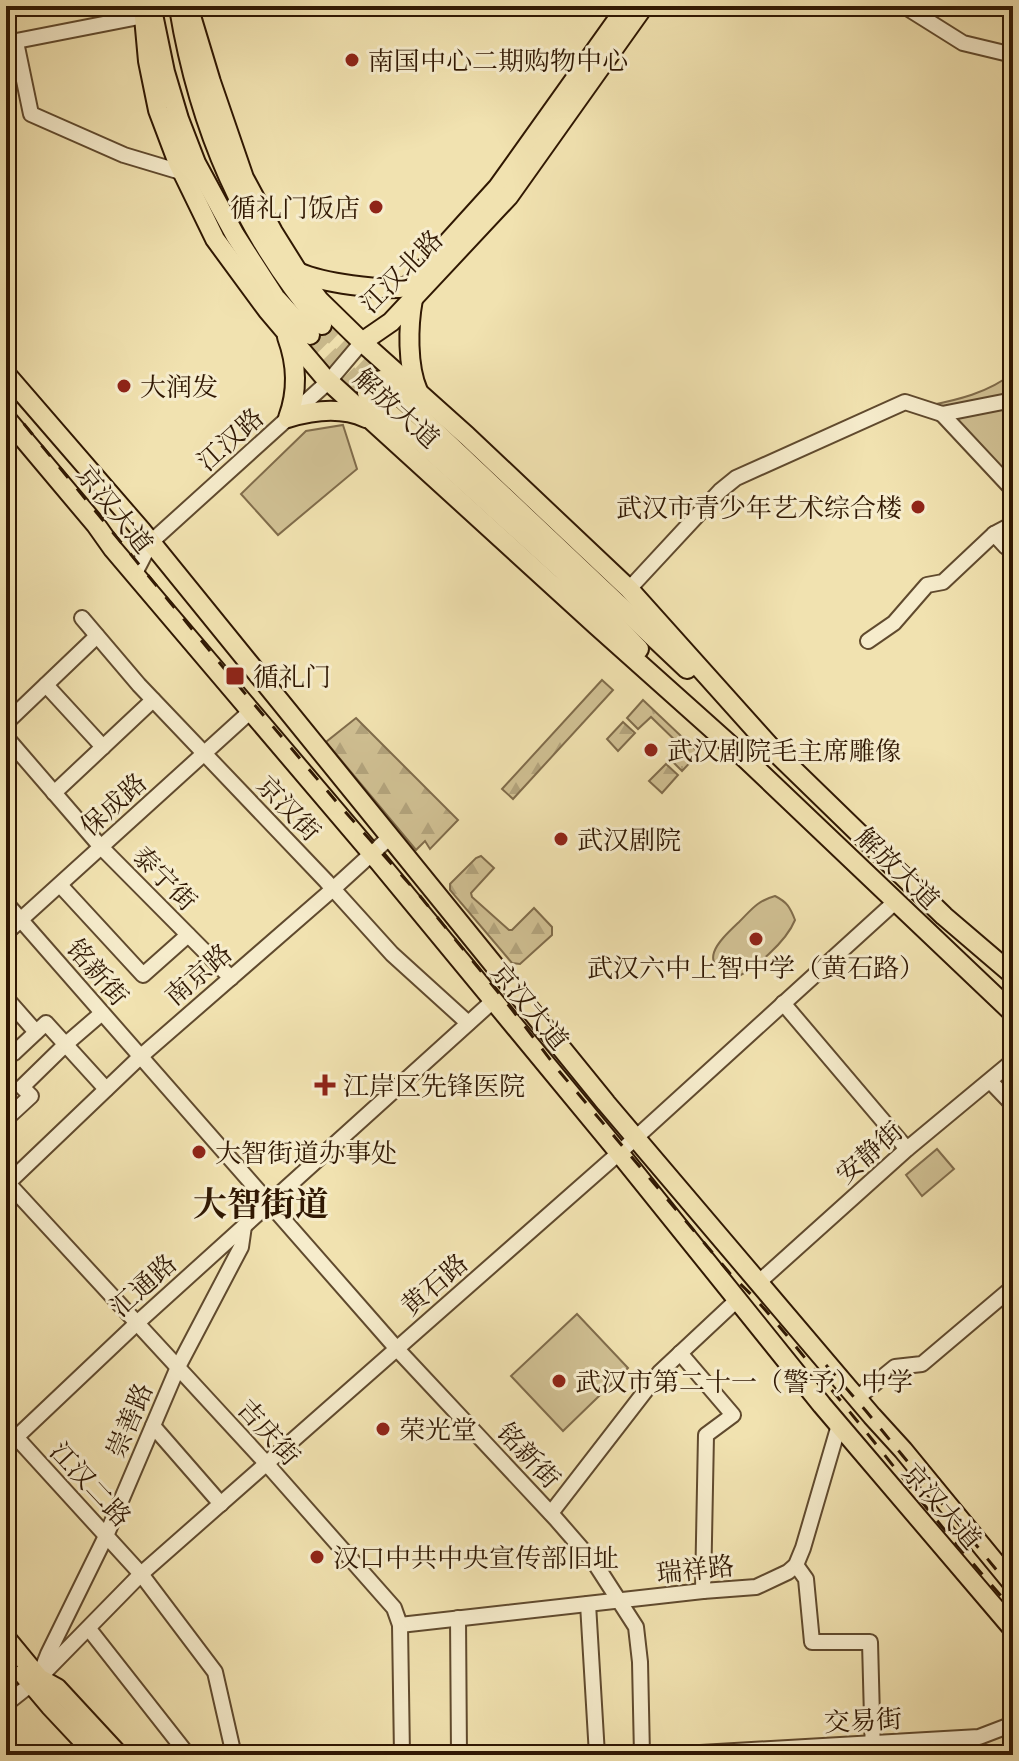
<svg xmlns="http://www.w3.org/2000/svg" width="1019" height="1761" viewBox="0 0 1019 1761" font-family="'Gentium Book Plus','Noto Serif SC',serif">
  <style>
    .grass { fill: url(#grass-tufts); stroke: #806c4b; stroke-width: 2 }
    .forest { fill: url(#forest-firs); stroke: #806c4b; stroke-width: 2 }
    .park { fill: #d0c093; stroke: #806c4b; stroke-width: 2 }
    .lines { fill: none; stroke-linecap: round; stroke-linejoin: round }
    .major-tunnel { stroke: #caba8d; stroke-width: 18; stroke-dasharray: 18 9; stroke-linecap: butt }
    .minor-casing { stroke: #604a2e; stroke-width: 18 }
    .major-casing { stroke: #301803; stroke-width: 22 }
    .minor { stroke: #f6eccc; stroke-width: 14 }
    .major { stroke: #f1e2b0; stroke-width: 18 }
    .rail { stroke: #301803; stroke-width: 3; stroke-dasharray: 14 14; stroke-linecap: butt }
    .poi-dot { fill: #8f2418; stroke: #f6eccc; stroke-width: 3 }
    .labels { text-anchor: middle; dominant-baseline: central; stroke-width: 6; stroke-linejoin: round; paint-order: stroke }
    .poi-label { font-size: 26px; fill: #301803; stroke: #f6eccc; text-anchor: start }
    .street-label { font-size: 26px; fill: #301803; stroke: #f6eccc }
    .district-label { font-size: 34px; font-weight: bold; fill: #301803; stroke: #f6eccc }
  </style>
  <defs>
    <pattern id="grass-tufts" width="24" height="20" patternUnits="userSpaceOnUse" patternTransform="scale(2)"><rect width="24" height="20" fill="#d0c093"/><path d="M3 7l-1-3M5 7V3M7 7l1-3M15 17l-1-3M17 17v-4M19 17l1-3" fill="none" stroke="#b3a47d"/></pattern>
    <pattern id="forest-firs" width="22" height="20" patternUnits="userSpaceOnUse" patternTransform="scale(2)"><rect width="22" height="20" fill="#d0c093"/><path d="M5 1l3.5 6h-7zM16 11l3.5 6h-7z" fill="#b3a47d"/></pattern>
  </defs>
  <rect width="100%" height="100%" fill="#f1e2b0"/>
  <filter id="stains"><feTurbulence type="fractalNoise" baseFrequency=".0025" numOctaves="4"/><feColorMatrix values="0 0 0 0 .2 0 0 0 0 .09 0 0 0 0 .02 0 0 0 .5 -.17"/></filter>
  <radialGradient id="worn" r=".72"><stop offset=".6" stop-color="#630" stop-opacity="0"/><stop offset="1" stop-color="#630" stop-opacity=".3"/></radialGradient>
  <path class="grass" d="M643,700L699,753L682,771L671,760L682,747L651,717L638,729L627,718Z"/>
  <g class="forest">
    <path d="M602,680L613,690L513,799L502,789Z"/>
    <path d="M356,718L458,820L430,849L425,841L416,850L326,742Z"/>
    <path d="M623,722L635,733L618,751L607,739Z"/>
    <path d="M666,764L678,775L662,793L649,781Z"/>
    <path d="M481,856L494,868L471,893L472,897L509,930H512L534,908L552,927V935L520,964L512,963L450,890V884L476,858Z"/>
  </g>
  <g class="park">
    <path d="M1013,373V495L927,406C957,400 988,393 1013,373Z"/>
    <path d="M343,425L357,469L278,535L241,494L306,431Z"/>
    <path d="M775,896C787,902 790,907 795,920C786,942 755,969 733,979C696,962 718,942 739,922C752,909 757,901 775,896Z"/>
    <path d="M937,1149L954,1169L922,1196L906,1175Z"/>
    <path d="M577,1314L628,1368L563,1431L511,1376Z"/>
  </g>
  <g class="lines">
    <g class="major-tunnel">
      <path d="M322,325L381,380"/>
      <path d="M310,335L367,393"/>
    </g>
    <g class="minor-casing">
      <g id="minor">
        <path d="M904,6L963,43L1013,55"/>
        <path d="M16,42L31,114L124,155L184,173"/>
        <path d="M6,43L144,16"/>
        <path d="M942,414L1013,490"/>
        <path d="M994,534L1013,524"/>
        <path d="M135,573L151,542L329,381L362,342"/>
        <path d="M629,589L720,491L736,478L905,402L942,414L1013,400"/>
        <path d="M82,618L139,685L326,881L392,954L468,1023"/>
        <path d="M868,641L894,623L927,585L943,582L994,534L1006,547L1013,545"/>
        <path d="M46,685L103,747"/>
        <path d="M6,723L97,636"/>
        <path d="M6,737L101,847L231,978"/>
        <path d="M54,793L153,700"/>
        <path d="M60,885L143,975L188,935"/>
        <path d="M6,903L397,1349L556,1519L596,1565L636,1627L640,1662L642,1755"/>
        <path d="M6,933L252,710"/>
        <path d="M6,998L36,1032"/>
        <path d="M783,1003L907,1149"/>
        <path d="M6,1043L14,1053L46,1023L106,1089"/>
        <path d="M990,1081L1013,1105"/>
        <path d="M6,1119L31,1096L22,1087L66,1044L102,1013"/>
        <path d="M6,1181L266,1463L394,1608L400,1625L402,1755"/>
        <path d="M6,1185L140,1057L333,889L390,837"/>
        <path d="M759,1282L907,1149L1013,1061"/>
        <path d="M680,1353L733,1415L706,1435L703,1591"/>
        <path d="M857,1398L895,1367L922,1364L1013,1287"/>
        <path d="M6,1426L141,1574L215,1672L233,1751L237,1755"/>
        <path d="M153,1426L221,1504"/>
        <path d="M6,1447L137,1323L493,1001"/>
        <path d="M551,1513L660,1372L737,1300"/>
        <path d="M796,1565L806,1579L812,1642H870L873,1755"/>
        <path d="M588,1604L597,1755"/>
        <path d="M458,1618L459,1755"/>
        <path d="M400,1625L703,1591L756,1587L788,1572L796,1565L803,1548L839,1425"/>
        <path d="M89,1629L188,1755"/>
        <path d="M40,1674L48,1654L106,1536L178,1367L241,1247L244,1226"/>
        <path d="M6,1704L39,1678L141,1574L619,1153L895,902"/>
        <path d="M666,1755L979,1737L1013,1724"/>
      </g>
    </g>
    <g class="major-casing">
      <g id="major">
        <path d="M143,6L148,61L158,110L178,163L215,239L268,311L324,377L596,625L747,760L1013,1013"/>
        <path d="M188,6L211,82L244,178L273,232L298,272L319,300L362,342L467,436L629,589L776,753"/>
        <path d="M179,8C199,129 243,231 322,325"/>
        <path d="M154,19L165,72L179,119L196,163L235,235L275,297L310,335"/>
        <path d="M298,272C323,283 380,291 407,287"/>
        <path d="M410,284L498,187L627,6"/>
        <path d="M413,299C408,326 407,366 418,391"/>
        <path d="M287,337C297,364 298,391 288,418C314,410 342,407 366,418"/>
        <path d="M362,342L391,322L509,196L644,6"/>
        <path d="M6,374L141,530L606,1103L872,1416L903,1450L1013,1584"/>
        <path d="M381,380L687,669"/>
        <path d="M367,393L561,569L639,649"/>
        <path d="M6,418L96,525L113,549L379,862L616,1149L822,1405L1013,1629"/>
        <path d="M767,744L944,916L1013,975"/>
        <path d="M6,1638L39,1678L57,1688L119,1755"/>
        <path d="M23,1674L50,1706L96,1755"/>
      </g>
    </g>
    <use href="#minor" class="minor"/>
    <use href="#major" class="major"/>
    <g class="rail">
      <path d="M6,402L232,678L340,806L420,896L510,1007L559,1071L733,1277C765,1306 790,1340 818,1374C855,1417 890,1462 926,1507C954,1542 984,1576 1013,1610"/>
      <path d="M826,1365L866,1411L1013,1590"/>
    </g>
  </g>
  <g class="poi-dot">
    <circle cx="352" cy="60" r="8"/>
    <circle cx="376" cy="207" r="8"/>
    <circle cx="124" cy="386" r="8"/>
    <circle cx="918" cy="507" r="8"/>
    <rect x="225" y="666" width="20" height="20" rx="4"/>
    <circle cx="651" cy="750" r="8"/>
    <circle cx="561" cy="839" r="8"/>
    <circle cx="756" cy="939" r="8"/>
    <path d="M321 1073h8v8h8v8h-8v8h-8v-8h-8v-8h8z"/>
    <circle cx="199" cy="1152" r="8"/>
    <circle cx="559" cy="1381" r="8"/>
    <circle cx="383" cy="1429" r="8"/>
    <circle cx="317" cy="1557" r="8"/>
  </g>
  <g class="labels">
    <g class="poi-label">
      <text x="368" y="60">南国中心二期购物中心</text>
      <text x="360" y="207" text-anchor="end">循礼门饭店</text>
      <text x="140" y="386">大润发</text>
      <text x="902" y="507" text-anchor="end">武汉市青少年艺术综合楼</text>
      <text x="253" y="676">循礼门</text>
      <text x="667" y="750">武汉剧院毛主席雕像</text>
      <text x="577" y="839">武汉剧院</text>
      <text x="756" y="967" text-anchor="middle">武汉六中上智中学（黄石路）</text>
      <text x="343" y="1085">江岸区先锋医院</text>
      <text x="215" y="1152">大智街道办事处</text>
      <text x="575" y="1381">武汉市第二十一（警予）中学</text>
      <text x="399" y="1429">荣光堂</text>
      <text x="333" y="1557">汉口中共中央宣传部旧址</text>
    </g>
    <g class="street-label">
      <text transform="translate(401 271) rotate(-45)">江汉北路</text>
      <text transform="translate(397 408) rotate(42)">解放大道</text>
      <text transform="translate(230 439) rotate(-42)">江汉路</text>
      <text transform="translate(115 509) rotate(51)">京汉大道</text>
      <text transform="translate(113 804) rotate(-42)">保成路</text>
      <text transform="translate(289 808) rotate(46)">京汉街</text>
      <text transform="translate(898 868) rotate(44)">解放大道</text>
      <text transform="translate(165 878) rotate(45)">泰宁街</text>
      <text transform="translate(98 972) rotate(49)">铭新街</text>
      <text transform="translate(198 974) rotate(-41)">南京路</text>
      <text transform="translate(530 1006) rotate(50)">京汉大道</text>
      <text transform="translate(869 1152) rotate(-41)">安静街</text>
      <text transform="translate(434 1284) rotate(-41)">黄石路</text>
      <text transform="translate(143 1285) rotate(-42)">汇通路</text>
      <text transform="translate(129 1420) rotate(-67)">崇善路</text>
      <text transform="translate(269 1432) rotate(48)">吉庆街</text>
      <text transform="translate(529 1455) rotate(47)">铭新街</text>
      <text transform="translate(91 1484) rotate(47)">江汉二路</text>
      <text transform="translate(942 1506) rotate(49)">京汉大道</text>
      <text transform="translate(695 1569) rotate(-6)">瑞祥路</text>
      <text transform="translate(863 1720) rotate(-3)">交易街</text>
    </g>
    <g class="district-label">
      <text x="261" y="1203">大智街道</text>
    </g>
  </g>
  <rect width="1019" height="1761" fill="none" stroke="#f1e2b0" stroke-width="32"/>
  <rect x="8" y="8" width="1003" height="1745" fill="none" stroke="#301803" stroke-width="4"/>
  <rect x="16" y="16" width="987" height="1729" fill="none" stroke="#301803" stroke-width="2"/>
  <rect width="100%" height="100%" filter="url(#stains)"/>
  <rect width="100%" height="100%" fill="url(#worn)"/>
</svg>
